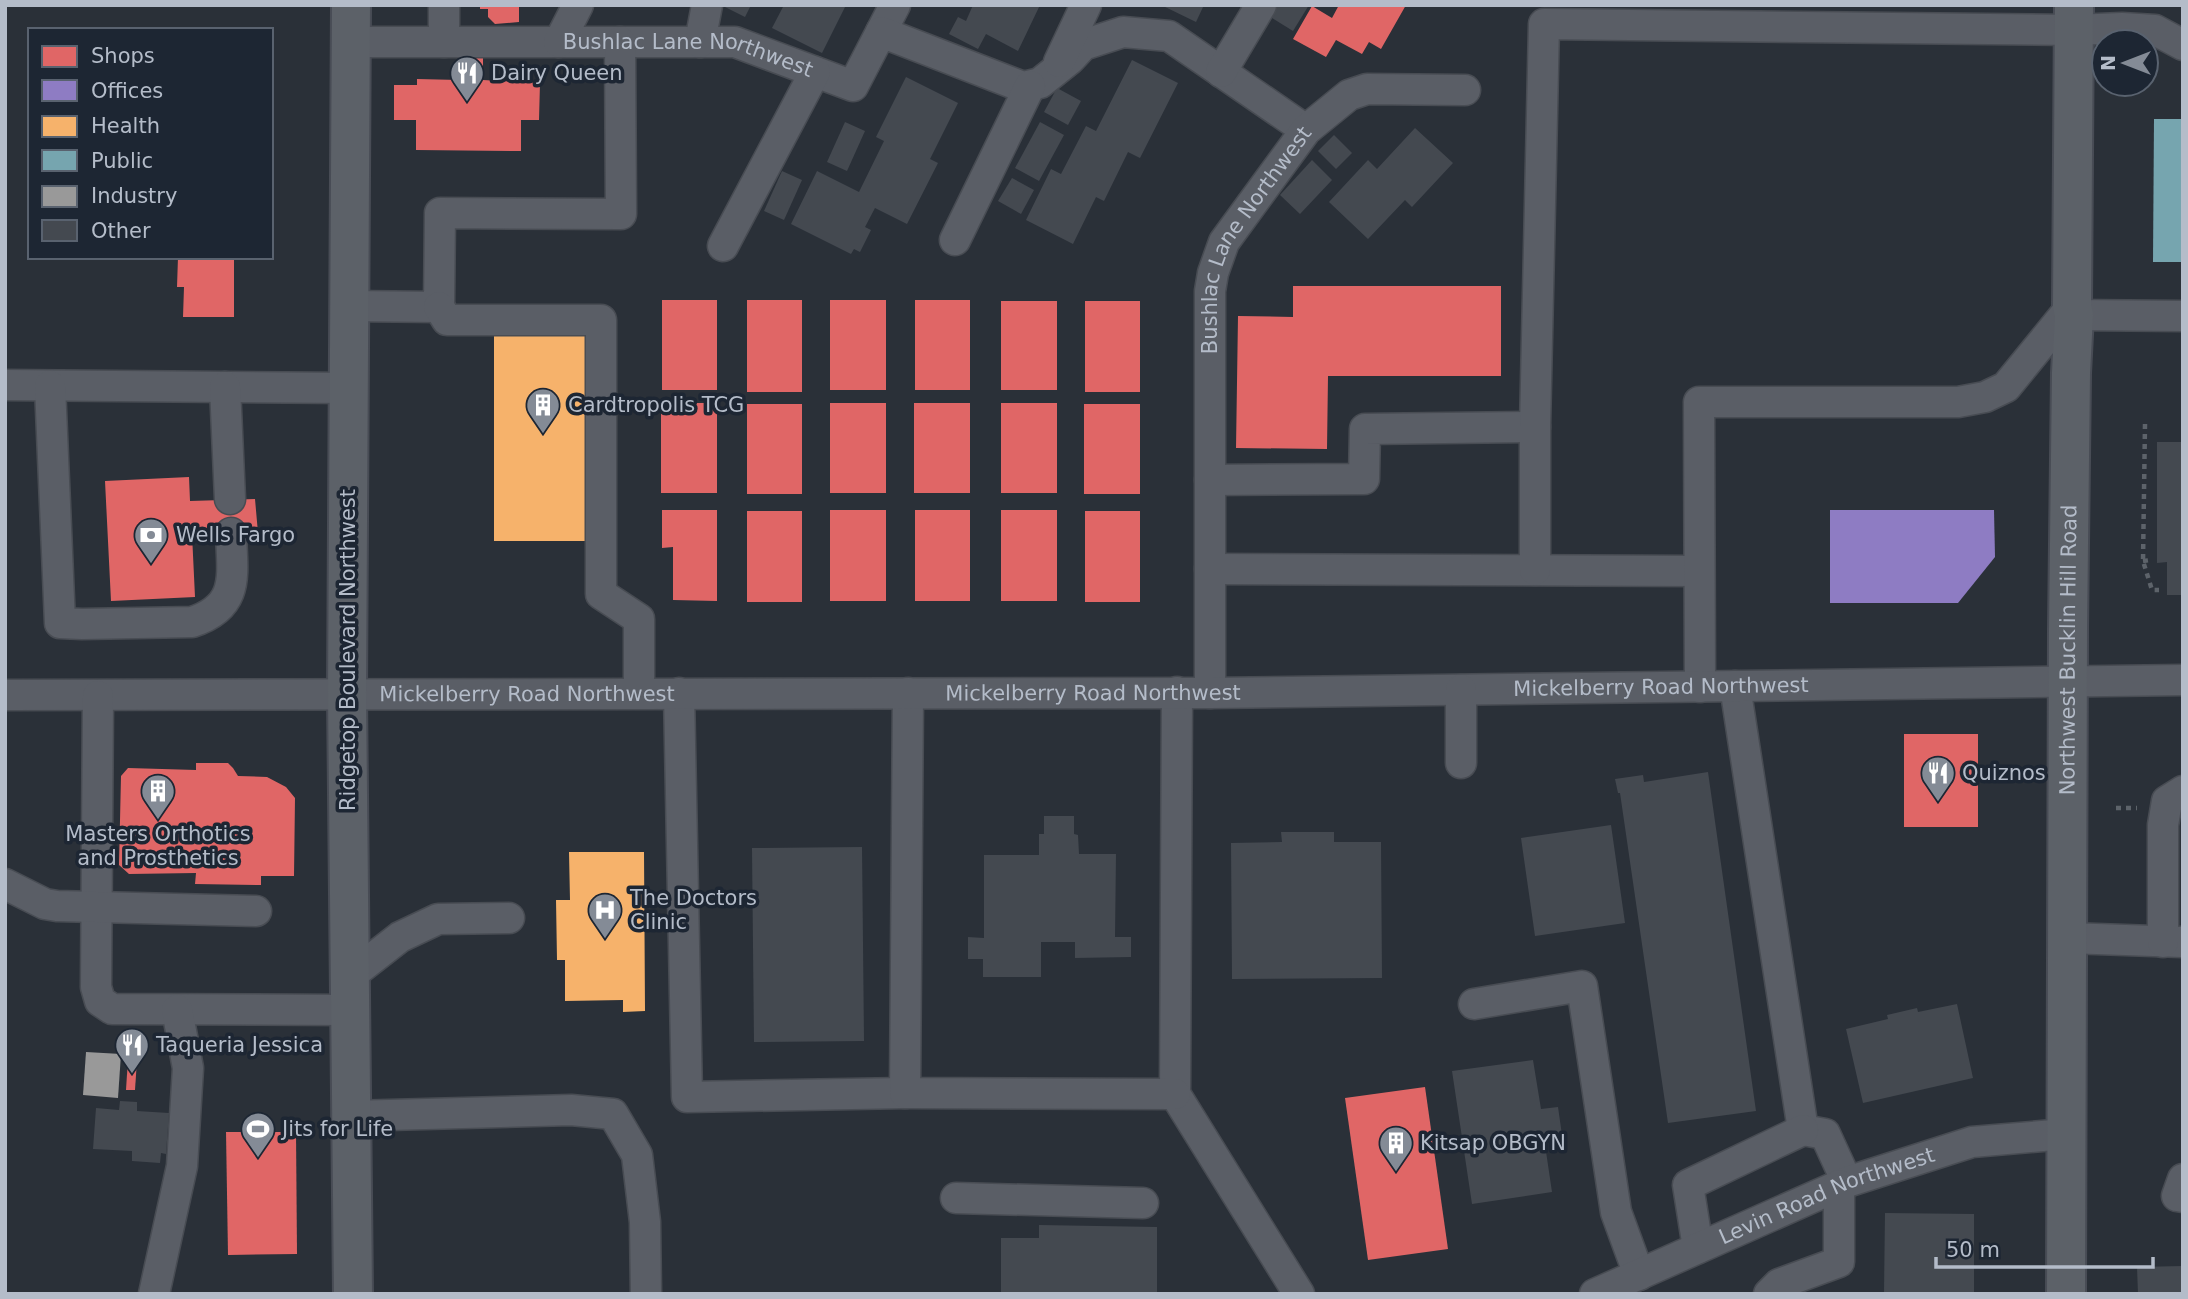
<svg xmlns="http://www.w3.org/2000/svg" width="2188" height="1299" viewBox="0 0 2188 1299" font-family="'DejaVu Sans',sans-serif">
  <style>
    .shops { fill: #e06666 }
    .offices { fill: #8e7cc3 }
    .health { fill: #f6b26b }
    .public { fill: #76a5af }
    .industry { fill: #999 }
    .building { fill: #444950 }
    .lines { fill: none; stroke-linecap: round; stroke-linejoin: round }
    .minor-casing { stroke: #484c53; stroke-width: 33 }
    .major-casing { stroke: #484c55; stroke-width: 42 }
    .path { stroke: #5d636a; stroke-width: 4.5; stroke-dasharray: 5 5; stroke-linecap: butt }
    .minor { stroke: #5a5e66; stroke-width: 30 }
    .major { stroke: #5c6168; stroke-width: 38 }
    .labels { text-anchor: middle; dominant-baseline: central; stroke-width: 7; stroke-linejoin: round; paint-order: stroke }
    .street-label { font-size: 21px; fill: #b4bcc9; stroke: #1d2633 }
    .poi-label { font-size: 21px; fill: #b4bcc9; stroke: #1d2633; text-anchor: start }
  </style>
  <rect width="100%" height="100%" fill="#2a3038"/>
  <g class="shops">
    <path d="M480,5H519V22L495,24L488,17V9H480Z"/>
    <path d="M1339,5H1406L1381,49L1369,42L1362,54L1336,40L1326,57L1293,39L1312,6L1332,18Z"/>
    <path d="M460,56H483V80L540,83L539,120H521V151L416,150V120H394V85H417V79L459,80Z"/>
    <path d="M178,257H234V317H183L184,287H177Z"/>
    <path d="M1293,286H1501V376H1328L1327,449L1236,448L1238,316L1293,317Z"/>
    <rect x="662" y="300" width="55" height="90"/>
    <rect x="747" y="300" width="55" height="92"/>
    <rect x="830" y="300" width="56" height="90"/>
    <rect x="915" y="300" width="55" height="90"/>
    <rect x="1001" y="301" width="56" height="89"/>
    <rect x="1085" y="301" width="55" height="91"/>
    <rect x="661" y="403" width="56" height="90"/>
    <rect x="830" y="403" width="56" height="90"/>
    <rect x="914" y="403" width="56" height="90"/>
    <rect x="1001" y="403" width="56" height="90"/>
    <rect x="747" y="404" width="55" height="90"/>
    <rect x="1084" y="404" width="56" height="90"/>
    <path d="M189,477L190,501L255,499L258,533L192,534L195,597L111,601L105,481Z"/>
    <path d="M662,510H717V601L673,600V547L662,548Z"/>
    <rect x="830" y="510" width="56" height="91"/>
    <rect x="915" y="510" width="55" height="91"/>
    <rect x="1001" y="510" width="56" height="91"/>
    <rect x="747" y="511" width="55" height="91"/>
    <rect x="1085" y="511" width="55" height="91"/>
    <rect x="1904" y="734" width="74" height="93"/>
    <path d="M196,763H228L233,768L238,776L267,777L286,787L295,798L294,876H261V885L195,884L196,873L129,874L119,865L121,776L128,768L196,770Z"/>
    <path d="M128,1059L137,1060L135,1090H126Z"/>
    <path d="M1425,1087L1448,1249L1368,1260L1345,1098Z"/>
    <path d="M226,1132H296L297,1254L228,1255Z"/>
  </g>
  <path class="offices" d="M1830,510H1994L1995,557L1958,603H1830Z"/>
  <g class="health">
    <rect x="494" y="329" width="97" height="212"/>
    <path d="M569,852H644L645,1011L623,1012V1000L565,1001V960H557L556,900H570Z"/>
  </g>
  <path class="public" d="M2154,119H2183V262H2153Z"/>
  <path class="industry" d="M86,1052L121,1054L118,1098L83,1095Z"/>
  <g class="building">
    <path d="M721,5H751L745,17Z"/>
    <path d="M784,5H846L822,53L772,28Z"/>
    <path d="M973,5H1040L1018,51L986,34L978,49L949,34L958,17L966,21Z"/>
    <path d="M1161,5H1204L1196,22Z"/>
    <path d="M1275,5H1309L1293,31L1269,16Z"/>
    <path d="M1132,60L1178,83L1140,158L1128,152L1104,201L1096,197L1073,244L1026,220L1051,169L1061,174L1086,126L1096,131Z"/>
    <path d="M906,77L958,103L930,159L938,163L907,224L875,208L865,227L871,230L860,252L854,249L851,254L791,224L817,171L859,192L884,141L876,137Z"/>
    <path d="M1057,88L1081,101L1068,125L1044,112Z"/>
    <path d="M845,122L865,131L847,171L827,162Z"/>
    <path d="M1040,122L1064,135L1039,181L1015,168Z"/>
    <path d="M1415,128L1453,163L1412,207L1405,200L1368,239L1329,202L1368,160L1377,169Z"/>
    <path d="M1334,135L1352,153L1336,169L1318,151Z"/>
    <path d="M1312,160L1332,180L1300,214L1280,195Z"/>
    <path d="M782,171L802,180L784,220L764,211Z"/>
    <path d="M1012,178L1034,190L1021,214L998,201Z"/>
    <path d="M2157,442H2183V595H2167V562L2157,563Z"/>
    <path d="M1708,772L1756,1111L1668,1123L1620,793H1618L1615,779L1643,775L1644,782Z"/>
    <path d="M1044,816H1074V834L1078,835L1079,854H1116L1115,937H1131V957L1075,958V942H1041V977H983V959H968V937L984,938V855H1039V834H1044Z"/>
    <path d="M1611,825L1625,923L1535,936L1521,838Z"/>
    <path d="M1281,832H1334V842H1381L1382,978L1232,979L1231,843L1282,842Z"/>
    <path d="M862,847L864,1041L754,1042L752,848Z"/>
    <path d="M1957,1004L1973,1078L1863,1103L1846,1029L1888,1019L1887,1015L1917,1008L1918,1012Z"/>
    <path d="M1533,1060L1541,1109L1558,1107L1562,1135L1544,1138L1552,1192L1472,1204L1452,1071Z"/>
    <path d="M120,1101L137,1102V1111L169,1113L166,1154L161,1153L160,1163L132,1161V1151L93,1149L96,1108L119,1110Z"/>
    <path d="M1885,1213L1974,1214V1294H1884Z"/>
    <path d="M1039,1225L1157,1227V1294H1001V1238H1039Z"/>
    <path d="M2183,1266V1294H2138L2137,1267Z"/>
  </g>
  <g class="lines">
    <g class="minor-casing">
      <g id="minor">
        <path d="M444,5V42"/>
        <path d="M881,32L895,5"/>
        <path id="s1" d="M352,42H735L853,86L881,32L1023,87L1040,83L1070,59L1083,45L1123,32L1169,36L1306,130"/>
        <path d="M559,42L578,5"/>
        <path d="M700,42L707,5"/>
        <path d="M1059,62L1086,5"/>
        <path d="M1221,72L1261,5"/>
        <path d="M955,240L1030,86"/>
        <path d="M723,246L815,72"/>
        <path d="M349,306L439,307L440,213L621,214L620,42"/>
        <path d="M439,307L447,320H601V594L639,619V693"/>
        <path d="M2074,315L2183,316"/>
        <path d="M5,385L349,388"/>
        <path d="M50,386L60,623L82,624L192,622C241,606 232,574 231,533"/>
        <path d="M225,387L230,499"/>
        <path d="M1210,480L1364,479L1365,429L1535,427"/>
        <path d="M1210,569L1699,571"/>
        <path d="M1535,570V427L1544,24L2074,30L2122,28L2155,30L2183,45"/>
        <path d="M1735,686L1803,1130L1825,1134L1847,1182"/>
        <path d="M1700,687L1699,402H1958L1985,397L2006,387L2072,306"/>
        <path d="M1177,692L1175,1094L1299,1294"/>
        <path d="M679,693L687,1097L905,1093"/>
        <path d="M908,693L905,1093L1175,1094"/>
        <path id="s2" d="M1210,693V291L1213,273L1224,242L1306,130L1349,95L1367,89L1465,90"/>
        <path id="s3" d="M5,695L1210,693L2183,680"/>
        <path d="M98,696L96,987L100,1001L112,1009L350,1010"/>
        <path d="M1461,763V690"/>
        <path d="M5,884L45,904L57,906L256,911"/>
        <path d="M2068,938L2182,942"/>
        <path d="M2163,942V825L2167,801L2183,791"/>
        <path d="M350,976L400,937L438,919L509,918"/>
        <path d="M1474,1004L1582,986L1616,1212L1639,1275"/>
        <path d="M351,1116L571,1110L613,1114L637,1155L645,1222L646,1294"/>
        <path d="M2183,1179L2177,1196L2183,1197"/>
        <path d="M956,1198L1143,1203"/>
        <path d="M1698,1248L1688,1185L1803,1130"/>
        <path d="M154,1294L182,1166L188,1068L177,1010"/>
        <path id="s4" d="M1595,1294L1847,1182L1972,1142L2066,1134"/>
        <path d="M1769,1294L1779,1284L1839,1262V1185"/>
      </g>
    </g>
    <g class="major-casing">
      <g id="major">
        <path d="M351,5L347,694L353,1294"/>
        <path id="s5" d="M2066,1294L2068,629L2071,373L2074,315L2072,306L2074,5"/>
      </g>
    </g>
    <g class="path">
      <path d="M2145,424L2143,561L2152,590H2159"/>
      <path d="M2143,561L2151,560"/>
      <path d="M2116,808H2137"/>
    </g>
    <use href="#minor" class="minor"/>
    <use href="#major" class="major"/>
  </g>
  <defs>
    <g id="restaurant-pin" transform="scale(1.75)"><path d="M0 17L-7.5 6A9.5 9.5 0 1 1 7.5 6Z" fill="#848b96" stroke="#1d2633"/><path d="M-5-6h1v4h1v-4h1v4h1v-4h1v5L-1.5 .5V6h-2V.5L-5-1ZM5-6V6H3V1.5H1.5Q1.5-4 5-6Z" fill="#fff"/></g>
    <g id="building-pin" transform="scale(1.75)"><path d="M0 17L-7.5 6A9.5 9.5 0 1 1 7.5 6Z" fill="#848b96" stroke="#1d2633"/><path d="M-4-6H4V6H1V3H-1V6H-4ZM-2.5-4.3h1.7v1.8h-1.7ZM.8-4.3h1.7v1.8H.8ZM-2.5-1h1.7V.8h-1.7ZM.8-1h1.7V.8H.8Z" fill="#fff"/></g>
    <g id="bank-pin" transform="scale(1.75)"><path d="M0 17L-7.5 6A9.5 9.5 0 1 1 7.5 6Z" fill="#848b96" stroke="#1d2633"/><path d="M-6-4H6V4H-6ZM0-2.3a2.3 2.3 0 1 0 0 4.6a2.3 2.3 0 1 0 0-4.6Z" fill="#fff"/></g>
    <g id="hospital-pin" transform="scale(1.75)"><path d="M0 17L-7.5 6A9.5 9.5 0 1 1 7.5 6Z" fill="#848b96" stroke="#1d2633"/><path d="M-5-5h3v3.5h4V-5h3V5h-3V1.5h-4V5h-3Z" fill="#fff"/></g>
    <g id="stadium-pin" transform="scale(1.75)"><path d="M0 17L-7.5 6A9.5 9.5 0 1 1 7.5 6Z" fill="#848b96" stroke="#1d2633"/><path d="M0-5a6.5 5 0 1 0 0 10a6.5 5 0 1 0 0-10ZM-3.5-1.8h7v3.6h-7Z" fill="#fff"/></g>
  </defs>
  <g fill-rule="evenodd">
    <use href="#restaurant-pin" x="467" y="73"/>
    <use href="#building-pin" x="543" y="405"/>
    <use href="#bank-pin" x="151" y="535"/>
    <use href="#restaurant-pin" x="1938" y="773"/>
    <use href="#building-pin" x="158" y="791"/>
    <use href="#hospital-pin" x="605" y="910"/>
    <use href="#restaurant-pin" x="132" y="1045"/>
    <use href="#stadium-pin" x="258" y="1129"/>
    <use href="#building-pin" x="1396" y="1143"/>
  </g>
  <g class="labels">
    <g class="street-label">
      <text stroke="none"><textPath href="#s1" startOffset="338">Bushlac Lane Northwest</textPath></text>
      <text stroke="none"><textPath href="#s2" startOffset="466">Bushlac Lane Northwest</textPath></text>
      <text stroke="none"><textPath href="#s5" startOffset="644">Northwest Bucklin Hill Road</textPath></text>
      <text transform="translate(348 650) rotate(-90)">Ridgetop Boulevard Northwest</text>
      <text stroke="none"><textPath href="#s3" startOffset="1656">Mickelberry Road Northwest</textPath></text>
      <text stroke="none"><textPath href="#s3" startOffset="1088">Mickelberry Road Northwest</textPath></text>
      <text stroke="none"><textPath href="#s3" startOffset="522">Mickelberry Road Northwest</textPath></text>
      <text stroke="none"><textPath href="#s4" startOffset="252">Levin Road Northwest</textPath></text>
    </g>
    <g class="poi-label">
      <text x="491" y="73">Dairy Queen</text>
      <text x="568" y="405">Cardtropolis TCG</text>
      <text x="176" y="535">Wells Fargo</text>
      <text x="1962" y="773">Quiznos</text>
      <text x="158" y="834" text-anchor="middle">Masters Orthotics<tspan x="158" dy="24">and Prosthetics</tspan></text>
      <text x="630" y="898">The Doctors<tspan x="630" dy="24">Clinic</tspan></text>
      <text x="156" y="1045">Taqueria Jessica</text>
      <text x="282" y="1129">Jits for Life</text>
      <text x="1420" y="1143">Kitsap OBGYN</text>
    </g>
  </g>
  <rect width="2188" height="1299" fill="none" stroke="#b4bcc9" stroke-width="14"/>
  <rect x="28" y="28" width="245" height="231" fill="#1d2633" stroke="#59626f" stroke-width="2"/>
  <rect x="42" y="46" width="35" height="21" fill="#e06666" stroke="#59626f" stroke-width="2"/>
  <text x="91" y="63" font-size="21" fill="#b4bcc9">Shops</text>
  <rect x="42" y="80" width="35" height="21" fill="#8e7cc3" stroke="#59626f" stroke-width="2"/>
  <text x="91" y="98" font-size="21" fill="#b4bcc9">Offices</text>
  <rect x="42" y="116" width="35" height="21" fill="#f6b26b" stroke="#59626f" stroke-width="2"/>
  <text x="91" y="133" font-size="21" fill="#b4bcc9">Health</text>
  <rect x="42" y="150" width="35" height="21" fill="#76a5af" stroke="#59626f" stroke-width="2"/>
  <text x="91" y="168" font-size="21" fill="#b4bcc9">Public</text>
  <rect x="42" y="186" width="35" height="21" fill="#999999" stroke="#59626f" stroke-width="2"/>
  <text x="91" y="203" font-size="21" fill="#b4bcc9">Industry</text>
  <rect x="42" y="220" width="35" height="21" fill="#444950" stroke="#59626f" stroke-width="2"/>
  <text x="91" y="238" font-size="21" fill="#b4bcc9">Other</text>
  <g transform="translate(2125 63) rotate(270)"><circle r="33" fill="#1d2633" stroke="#59626f" stroke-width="2"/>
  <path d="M0-5L12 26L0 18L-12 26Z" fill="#848b96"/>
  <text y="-10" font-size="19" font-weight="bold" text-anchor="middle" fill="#b4bcc9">N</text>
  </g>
  <path d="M1936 1257v10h217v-10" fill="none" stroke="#b4bcc9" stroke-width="3.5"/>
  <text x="1946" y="1257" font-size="21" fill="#b4bcc9" stroke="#1d2633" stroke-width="5" paint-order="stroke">50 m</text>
</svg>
